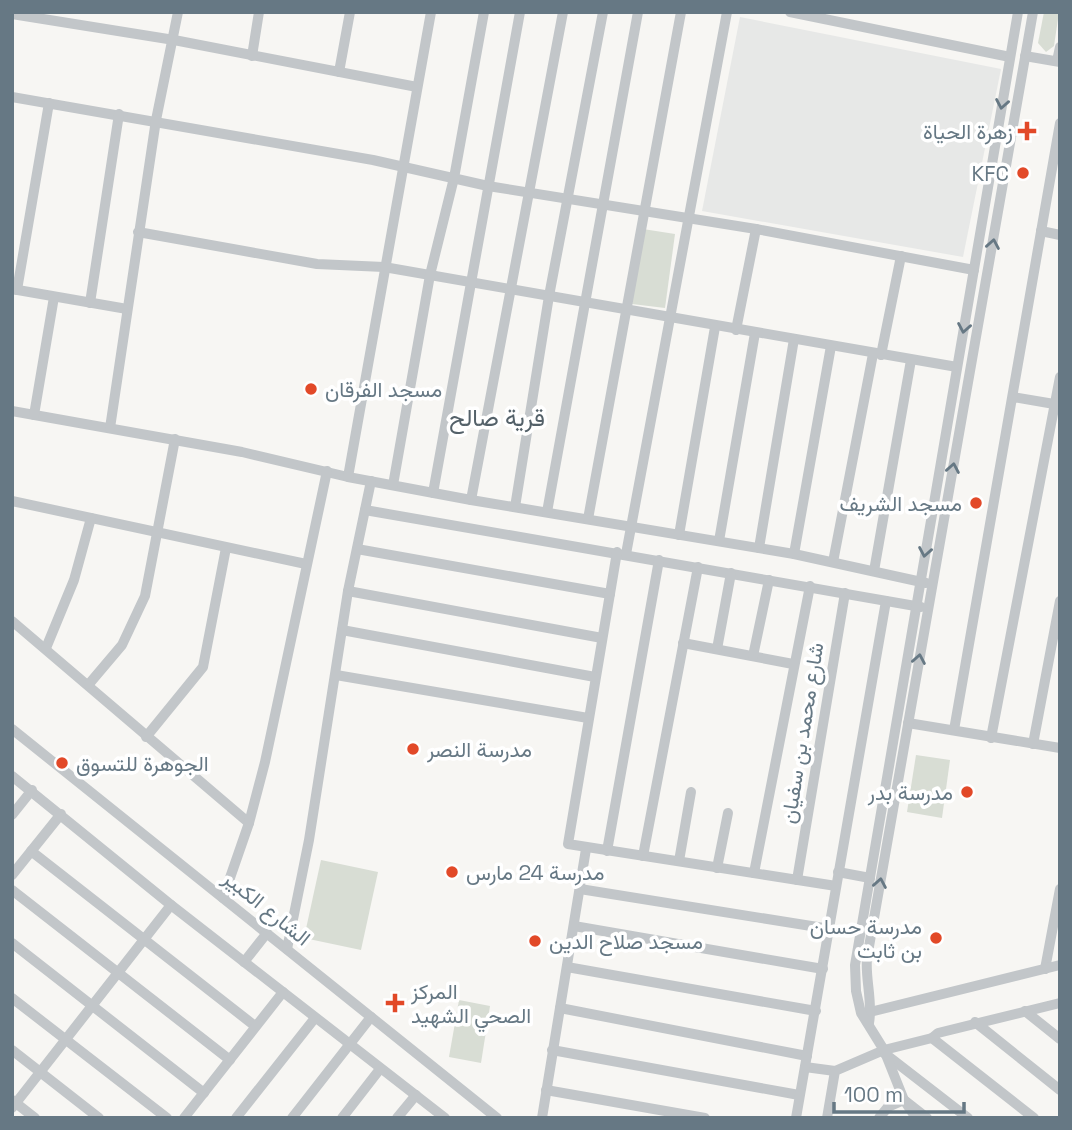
<svg xmlns="http://www.w3.org/2000/svg" width="1072" height="1130" viewBox="0 0 1072 1130" font-family="'Space Grotesk',Vazirmatn,sans-serif">
  <style>
    .built { fill: #e7e8e7 }
    .green { fill: #d8ddd4 }
    .lines { fill: none; stroke-linecap: round; stroke-linejoin: round }
    .minor { stroke: #c2c6c9; stroke-width: 10 }
    .oneway { stroke: #667884 }
    .poi-dot { fill: #e24928; stroke: #fff; stroke-width: 2.5 }
    .labels { text-anchor: middle; dominant-baseline: central; stroke-width: 7; stroke-linejoin: round; paint-order: stroke }
    .poi-label { font-size: 21px; fill: #667884; stroke: #fff; text-anchor: start }
    .street-label { font-size: 21px; fill: #667884; stroke: #fff }
    .quarter-label { font-size: 24px; fill: #546169; stroke: #fff }
  </style>
  <rect width="100%" height="100%" fill="#f7f6f3"/>
  <path class="built" d="M740,17L1001,69L963,257L702,211Z"/>
  <g class="green">
    <path d="M1044,12H1059L1054,46L1046,52L1038,43Z"/>
    <path d="M643,229L675,234L665,308L632,304Z"/>
    <path d="M916,755L950,760L942,818L907,812Z"/>
    <path d="M321,860L378,872L361,950L304,938Z"/>
    <path d="M459,1000L490,1006L481,1063L449,1057Z"/>
  </g>
  <g class="lines">
    <g class="minor">
      <path d="M790,12L1010,57"/>
      <path d="M12,14L174,40L417,87"/>
      <path d="M252,56L259,12"/>
      <path d="M1025,56L1060,62"/>
      <path d="M1057,61L1060,47"/>
      <path d="M339,72L350,12"/>
      <path d="M12,97L373,160L488,186L756,229L974,270"/>
      <path d="M1041,231L1060,235"/>
      <path d="M138,232L317,264L384,267L957,367"/>
      <path d="M12,289L127,309"/>
      <path d="M17,290L49,103"/>
      <path d="M90,303L119,114"/>
      <path d="M736,330L756,229"/>
      <path d="M881,355L901,256"/>
      <path d="M1013,397L1060,405"/>
      <path d="M12,411L242,452L348,477L471,500L794,554L926,583"/>
      <path d="M34,415L54,297"/>
      <path d="M110,428L156,120L178,12"/>
      <path d="M348,477L431,12"/>
      <path d="M393,485L430,275L454,178L484,12"/>
      <path d="M433,493L520,12"/>
      <path d="M471,500L563,12"/>
      <path d="M12,501L306,564"/>
      <path d="M515,507L549,296L603,12"/>
      <path d="M365,510L921,607"/>
      <path d="M547,512L638,12"/>
      <path d="M588,519L681,12"/>
      <path d="M679,535L715,327"/>
      <path d="M719,541L755,333"/>
      <path d="M759,548L794,339"/>
      <path d="M357,549L610,594"/>
      <path d="M617,552L568,844L836,886"/>
      <path d="M626,554L727,12"/>
      <path d="M794,554L831,346"/>
      <path d="M833,562L873,354"/>
      <path d="M874,571L911,360"/>
      <path d="M348,591L602,638"/>
      <path d="M12,621L249,823"/>
      <path d="M342,630L595,677"/>
      <path d="M683,643L793,664"/>
      <path d="M46,648L74,580L91,518"/>
      <path d="M717,649L731,573"/>
      <path d="M753,656L769,580"/>
      <path d="M336,675L588,718"/>
      <path d="M89,684L122,645L145,596L175,439"/>
      <path d="M908,723L1060,748"/>
      <path d="M12,729L497,1118"/>
      <path d="M954,730L1060,123"/>
      <path d="M146,737L203,667L226,548"/>
      <path d="M991,738L1060,377"/>
      <path d="M1033,744L1060,601"/>
      <path d="M12,776L171,905L445,1118"/>
      <path d="M12,815L32,790"/>
      <path d="M31,851L255,1026"/>
      <path d="M607,851L659,560"/>
      <path d="M643,856L698,567"/>
      <path d="M679,861L691,792"/>
      <path d="M717,868L728,813"/>
      <path d="M838,872L870,878"/>
      <path d="M754,873L810,586"/>
      <path d="M12,875L61,814"/>
      <path d="M797,880L845,593"/>
      <path d="M580,889L830,929"/>
      <path d="M12,890L230,1060"/>
      <path d="M223,898L249,823L265,762L327,471"/>
      <path d="M574,926L823,969"/>
      <path d="M12,943L204,1093"/>
      <path d="M287,949L309,840L348,591L371,481"/>
      <path d="M244,962L267,933"/>
      <path d="M567,967L816,1011"/>
      <path d="M1045,969L1060,889"/>
      <path d="M12,998L167,1118"/>
      <path d="M560,1008L807,1056"/>
      <path d="M1025,1011L1060,1039"/>
      <path d="M866,1013L1060,965"/>
      <path d="M975,1022L1060,1090"/>
      <path d="M869,1023C873,1002 865,979 867,958L1033,12"/>
      <path d="M932,1038L1034,1118"/>
      <path d="M12,1050L99,1118"/>
      <path d="M552,1050L799,1095"/>
      <path d="M884,1053L968,1118"/>
      <path d="M805,1067L835,1071"/>
      <path d="M546,1090L705,1118"/>
      <path d="M12,1100L35,1118"/>
      <path d="M12,1108L171,905"/>
      <path d="M184,1118L283,992"/>
      <path d="M236,1118L315,1018"/>
      <path d="M292,1118L371,1017"/>
      <path d="M342,1118L380,1069"/>
      <path d="M397,1118L416,1095"/>
      <path d="M542,1118L586,849"/>
      <path d="M796,1118L886,601"/>
      <path d="M827,1118L835,1071L884,1050L932,1038L938,1033L1060,1003"/>
      <path d="M879,1118L888,1107L904,1100L927,1118"/>
      <path d="M916,1118L904,1100L884,1050L861,1013L856,991L855,965L1018,12"/>
    </g>
  </g>
  <defs><path id="oneway-chevron" d="M-2-3.5L2.5 0L-2 3.5" fill="none" stroke-width="1.6" stroke-linecap="round" stroke-linejoin="round" transform="scale(1.75)"/></defs>
  <g class="oneway">
    <use href="#oneway-chevron" transform="translate(1002 104) rotate(100)"/>
    <use href="#oneway-chevron" transform="translate(993 244) rotate(-80)"/>
    <use href="#oneway-chevron" transform="translate(964 328) rotate(100)"/>
    <use href="#oneway-chevron" transform="translate(953 468) rotate(-80)"/>
    <use href="#oneway-chevron" transform="translate(925 552) rotate(100)"/>
    <use href="#oneway-chevron" transform="translate(919 659) rotate(-80)"/>
    <use href="#oneway-chevron" transform="translate(880 883) rotate(-80)"/>
  </g>
  <g class="poi-dot">
    <path d="M1023.5 120.5h7v7h7v7h-7v7h-7v-7h-7v-7h7z"/>
    <circle cx="1023" cy="173" r="7"/>
    <circle cx="311" cy="389" r="7"/>
    <circle cx="976" cy="503" r="7"/>
    <circle cx="413" cy="749" r="7"/>
    <circle cx="62" cy="763" r="7"/>
    <circle cx="967" cy="792" r="7"/>
    <circle cx="452" cy="872" r="7"/>
    <circle cx="936" cy="938" r="7"/>
    <circle cx="535" cy="941" r="7"/>
    <path d="M391.5 992.5h7v7h7v7h-7v7h-7v-7h-7v-7h7z"/>
  </g>
  <g class="labels">
    <g class="poi-label">
      <text x="1013" y="131" text-anchor="end">زهرة الحياة</text>
      <text x="1009" y="173" text-anchor="end">KFC</text>
      <text x="325" y="389">مسجد الفرقان</text>
      <text x="962" y="503" text-anchor="end">مسجد الشريف</text>
      <text x="427" y="749">مدرسة النصر</text>
      <text x="76" y="763">الجوهرة للتسوق</text>
      <text x="953" y="792" text-anchor="end">مدرسة بدر</text>
      <text x="466" y="872">مدرسة 24 مارس</text>
      <text x="922" y="926" text-anchor="end">مدرسة حسان<tspan x="922" dy="24">بن ثابت</tspan></text>
      <text x="549" y="941">مسجد صلاح الدين</text>
      <text x="411" y="991">المركز<tspan x="411" dy="24">الصحي الشهيد</tspan></text>
    </g>
    <g class="street-label">
      <text transform="translate(802 733) rotate(-81)">شارع محمد بن سفيان</text>
      <text transform="translate(267 908) rotate(39)">الشارع الكبير</text>
    </g>
    <g class="quarter-label">
      <text x="497" y="417">قرية صالح</text>
    </g>
  </g>
  <rect width="1072" height="1130" fill="none" stroke="#667884" stroke-width="28"/>
  <path d="M834 1102v10h130v-10" fill="none" stroke="#667884" stroke-width="3.5"/>
  <text x="844" y="1102" font-size="21" fill="#667884" stroke="#ffffff" stroke-width="5" paint-order="stroke">100 m</text>
</svg>
